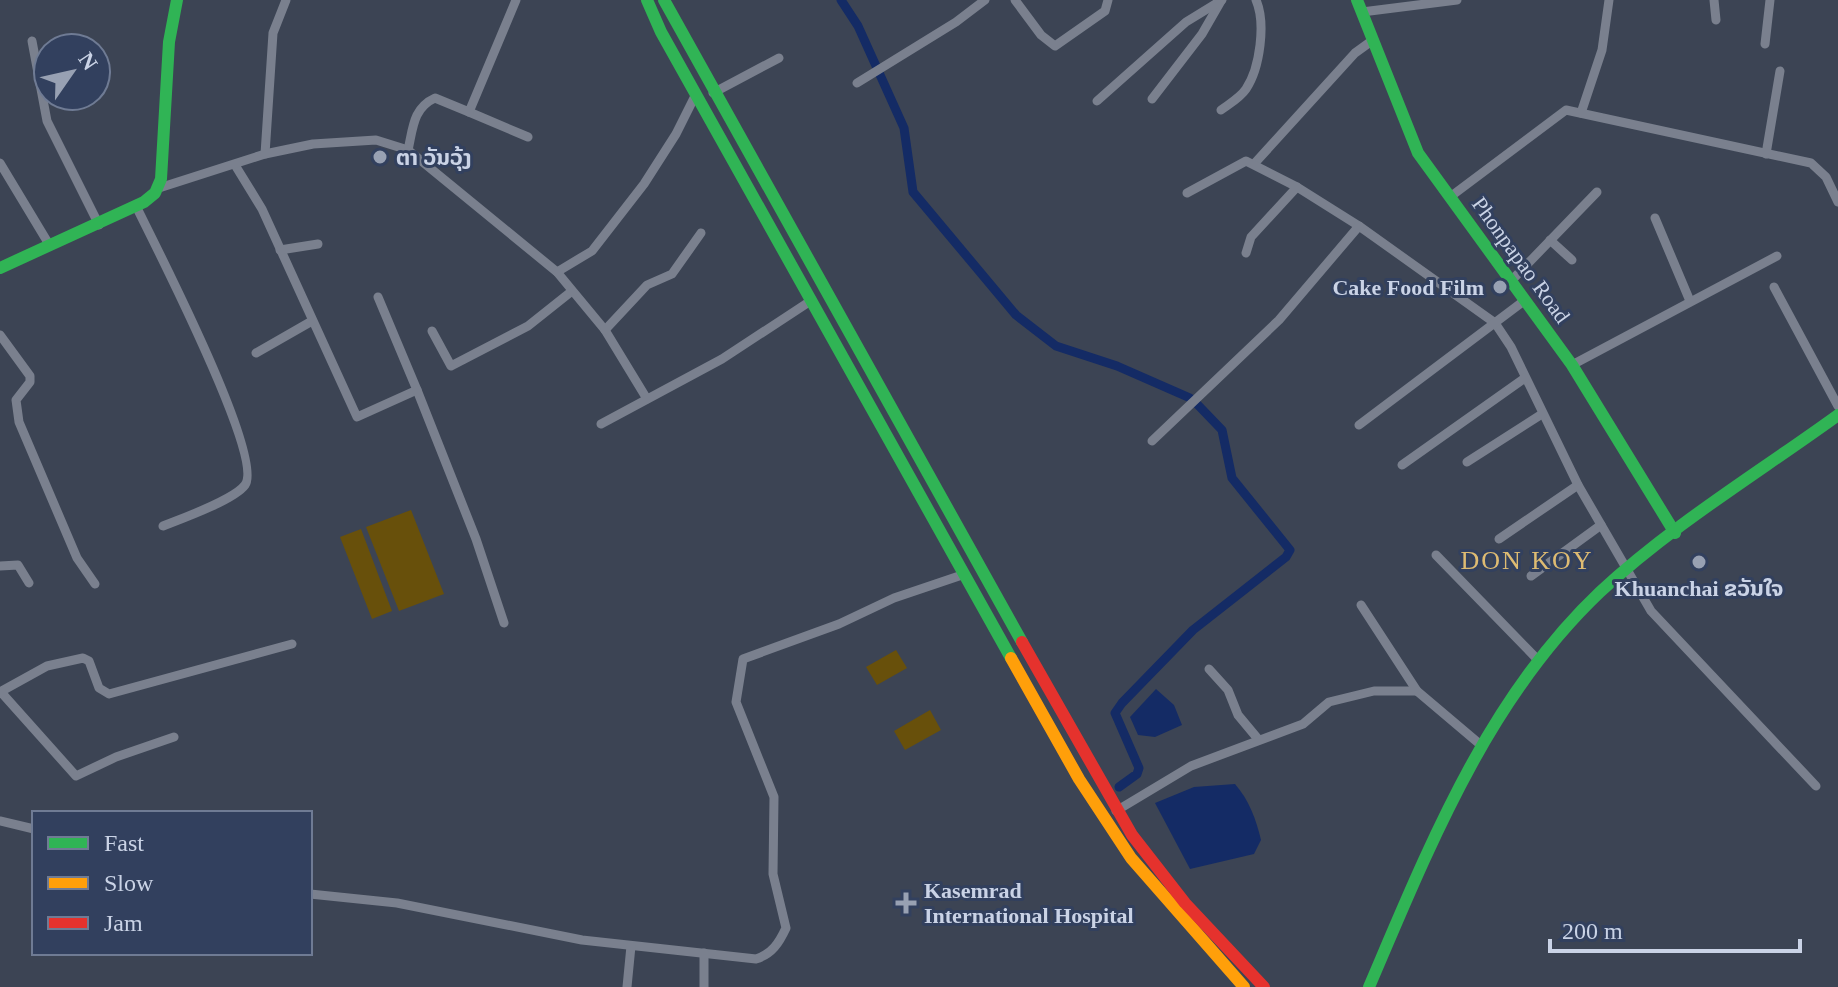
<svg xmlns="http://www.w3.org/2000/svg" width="1838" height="987" viewBox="0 0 1838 987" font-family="'Times New Roman','Noto Sans Lao',serif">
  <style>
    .green { fill: #68500b }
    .water { fill: #142b65 }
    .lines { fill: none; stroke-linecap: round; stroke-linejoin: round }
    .canal { stroke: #142b65; stroke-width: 9 }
    .street { stroke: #7a808e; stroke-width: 9 }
    .fast { stroke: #30b455; stroke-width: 12 }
    .slow { stroke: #ff9f0a; stroke-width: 12 }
    .jam { stroke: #e5322d; stroke-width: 12 }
    .poi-dot { fill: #98a1b3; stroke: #32405e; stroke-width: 3 }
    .labels { text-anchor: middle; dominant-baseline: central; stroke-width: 6; stroke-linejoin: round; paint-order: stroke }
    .poi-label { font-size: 22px; font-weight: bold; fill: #cad3e6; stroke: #32405e; text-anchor: start }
    .street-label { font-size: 22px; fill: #cad3e6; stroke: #32405e }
    .quarter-label { font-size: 26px; letter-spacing: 2px; fill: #debb72; stroke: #32405e }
  </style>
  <rect width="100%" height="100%" fill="#3c4454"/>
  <g class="green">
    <path d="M411,510L444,594L399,611L366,527Z"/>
    <path d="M361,529L392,611L372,619L340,537Z"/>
    <path d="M896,650L907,668L877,685L866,667Z"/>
    <path d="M930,710L941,730L905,750L894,731Z"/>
  </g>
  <g class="water">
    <path d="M1156,689L1174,705L1182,725L1155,737L1138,735L1130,717Z"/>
    <path d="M1235,784C1249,800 1256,819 1261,840L1254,854L1190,869L1155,803L1194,787Z"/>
  </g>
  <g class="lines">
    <g class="canal">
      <path d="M841,0L858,26L904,128L913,192L1016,315L1056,346L1117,366L1190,398"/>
      <path d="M1119,787L1137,774L1139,768L1115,713L1122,703L1193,630L1286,557L1290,550L1232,478L1222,430L1197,404"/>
    </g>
    <g class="street">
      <path d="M1015,0L1041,35L1055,46L1105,11L1108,0"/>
      <path d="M1714,0L1716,20"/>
      <path d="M1362,12L1457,0"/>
      <path d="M32,41L47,121L99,225"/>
      <path d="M1765,44L1770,0"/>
      <path d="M857,83L956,22L985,0"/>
      <path d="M713,93L779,58"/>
      <path d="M1152,99L1202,34L1221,1"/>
      <path d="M1097,101L1186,22L1222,0"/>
      <path d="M1221,110C1229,104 1240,98 1246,89C1260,68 1266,23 1256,0"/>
      <path d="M469,112L528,137"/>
      <path d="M1581,113L1602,50L1609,0"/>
      <path d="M408,150C413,128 413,108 435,98L469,112L516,0"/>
      <path d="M265,154L273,33L286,0"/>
      <path d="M1766,154L1780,71"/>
      <path d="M0,163L50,246"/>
      <path d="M1254,164L1355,53L1373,40"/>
      <path d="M235,165L262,209L357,417L417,390L378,297"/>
      <path d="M159,188L265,154L313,144L376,140L408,150L557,272L605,330L647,399"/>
      <path d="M1187,193L1246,161L1297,187L1359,226L1495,323L1511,347L1578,485L1651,611L1816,786"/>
      <path d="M1450,197L1566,110L1811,163L1826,177L1838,202"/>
      <path d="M136,206C154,243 265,458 245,485C234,500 181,519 163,526"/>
      <path d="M1655,218L1690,301"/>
      <path d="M1550,240L1572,260"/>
      <path d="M280,250L318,244"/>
      <path d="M1246,253L1251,237L1297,187"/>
      <path d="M557,272L592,251L644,184L676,134L696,94"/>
      <path d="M1511,281L1597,192"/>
      <path d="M1774,287L1838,406"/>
      <path d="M605,330L647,285L672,274L701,233"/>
      <path d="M432,331L451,366L528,326L572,291"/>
      <path d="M0,335L30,376V382L16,400L19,422L77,558L95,584"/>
      <path d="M256,353L312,321"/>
      <path d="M1572,365L1777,256"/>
      <path d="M417,390L476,539L504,623"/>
      <path d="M601,424L722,359L812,300"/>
      <path d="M1359,425L1525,300"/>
      <path d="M1152,441L1279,320L1359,226"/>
      <path d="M1467,462L1542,414"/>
      <path d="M1402,465L1525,378"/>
      <path d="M1499,539L1578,485"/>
      <path d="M1436,555L1538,660"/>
      <path d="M0,566L18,565L29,583"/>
      <path d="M1531,576L1601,525"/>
      <path d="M1361,605L1417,691L1482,746"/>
      <path d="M1209,669L1228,690L1238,715L1258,739"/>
      <path d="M0,692L47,666L83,658L89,661L99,688L109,694L292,644"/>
      <path d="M1,692L76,776L116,757L174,737"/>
      <path d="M1116,811L1191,766L1303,724L1329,702L1374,691H1417"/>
      <path d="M0,821L34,829"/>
      <path d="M310,894L397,903L582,940L756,959C772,954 779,943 786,928L773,874L774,797L736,702L743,659L839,624L894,598L965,574"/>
      <path d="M704,953V987"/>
      <path d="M627,987L631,946"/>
    </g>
    <g class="fast">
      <path d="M647,0L661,32L1011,658"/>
      <path d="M664,0L1022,642"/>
      <path d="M1357,0L1418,153L1572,365L1675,533"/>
      <path d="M0,268L144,202L155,193L161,179L169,42L177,0"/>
      <path d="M1369,987C1429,847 1487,699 1600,592C1672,525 1758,473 1838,415"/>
    </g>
    <path class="slow" d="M1011,658L1079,779L1131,858L1244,987"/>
    <path class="jam" d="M1022,642L1132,835L1185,903L1264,987"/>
  </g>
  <g class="poi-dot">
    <circle cx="380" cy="157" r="8"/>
    <circle cx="1500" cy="287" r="8"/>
    <circle cx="1699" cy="562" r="8"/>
    <path d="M902 891h8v8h8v8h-8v8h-8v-8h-8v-8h8z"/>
  </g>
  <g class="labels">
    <g class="poi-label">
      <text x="396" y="157">ຕາ ວັນວຸ້ງ</text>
      <text x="1484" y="287" text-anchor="end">Cake Food Film</text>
      <text x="1699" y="588" text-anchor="middle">Khuanchai ຂວັນໃຈ</text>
      <text x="924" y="890">Kasemrad<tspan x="924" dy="25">International Hospital</tspan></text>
    </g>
    <g class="street-label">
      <text transform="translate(1521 260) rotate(54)">Phonpapao Road</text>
    </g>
    <g class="quarter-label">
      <text x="1527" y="560">DON KOY</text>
    </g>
  </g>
  <rect x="32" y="811" width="280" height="144" fill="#32405e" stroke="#6f7b94" stroke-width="2"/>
  <rect x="48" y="837" width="40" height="12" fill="#30b455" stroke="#6f7b94" stroke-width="2"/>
  <text x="104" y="851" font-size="24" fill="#cad3e6">Fast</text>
  <rect x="48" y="877" width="40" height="12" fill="#ff9f0a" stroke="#6f7b94" stroke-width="2"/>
  <text x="104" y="891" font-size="24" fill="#cad3e6">Slow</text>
  <rect x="48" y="917" width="40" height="12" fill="#e5322d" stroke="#6f7b94" stroke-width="2"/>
  <text x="104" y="931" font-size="24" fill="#cad3e6">Jam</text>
  <g transform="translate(72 72) rotate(56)"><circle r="38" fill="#32405e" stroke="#6f7b94" stroke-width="2"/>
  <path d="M0-6L14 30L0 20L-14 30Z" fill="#98a1b3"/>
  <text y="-12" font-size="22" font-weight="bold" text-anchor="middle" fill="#cad3e6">N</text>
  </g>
  <path d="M1550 939v12h250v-12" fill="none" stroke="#cad3e6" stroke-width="4"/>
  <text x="1562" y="939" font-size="24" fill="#cad3e6" stroke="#32405e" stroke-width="6" paint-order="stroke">200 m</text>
</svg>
